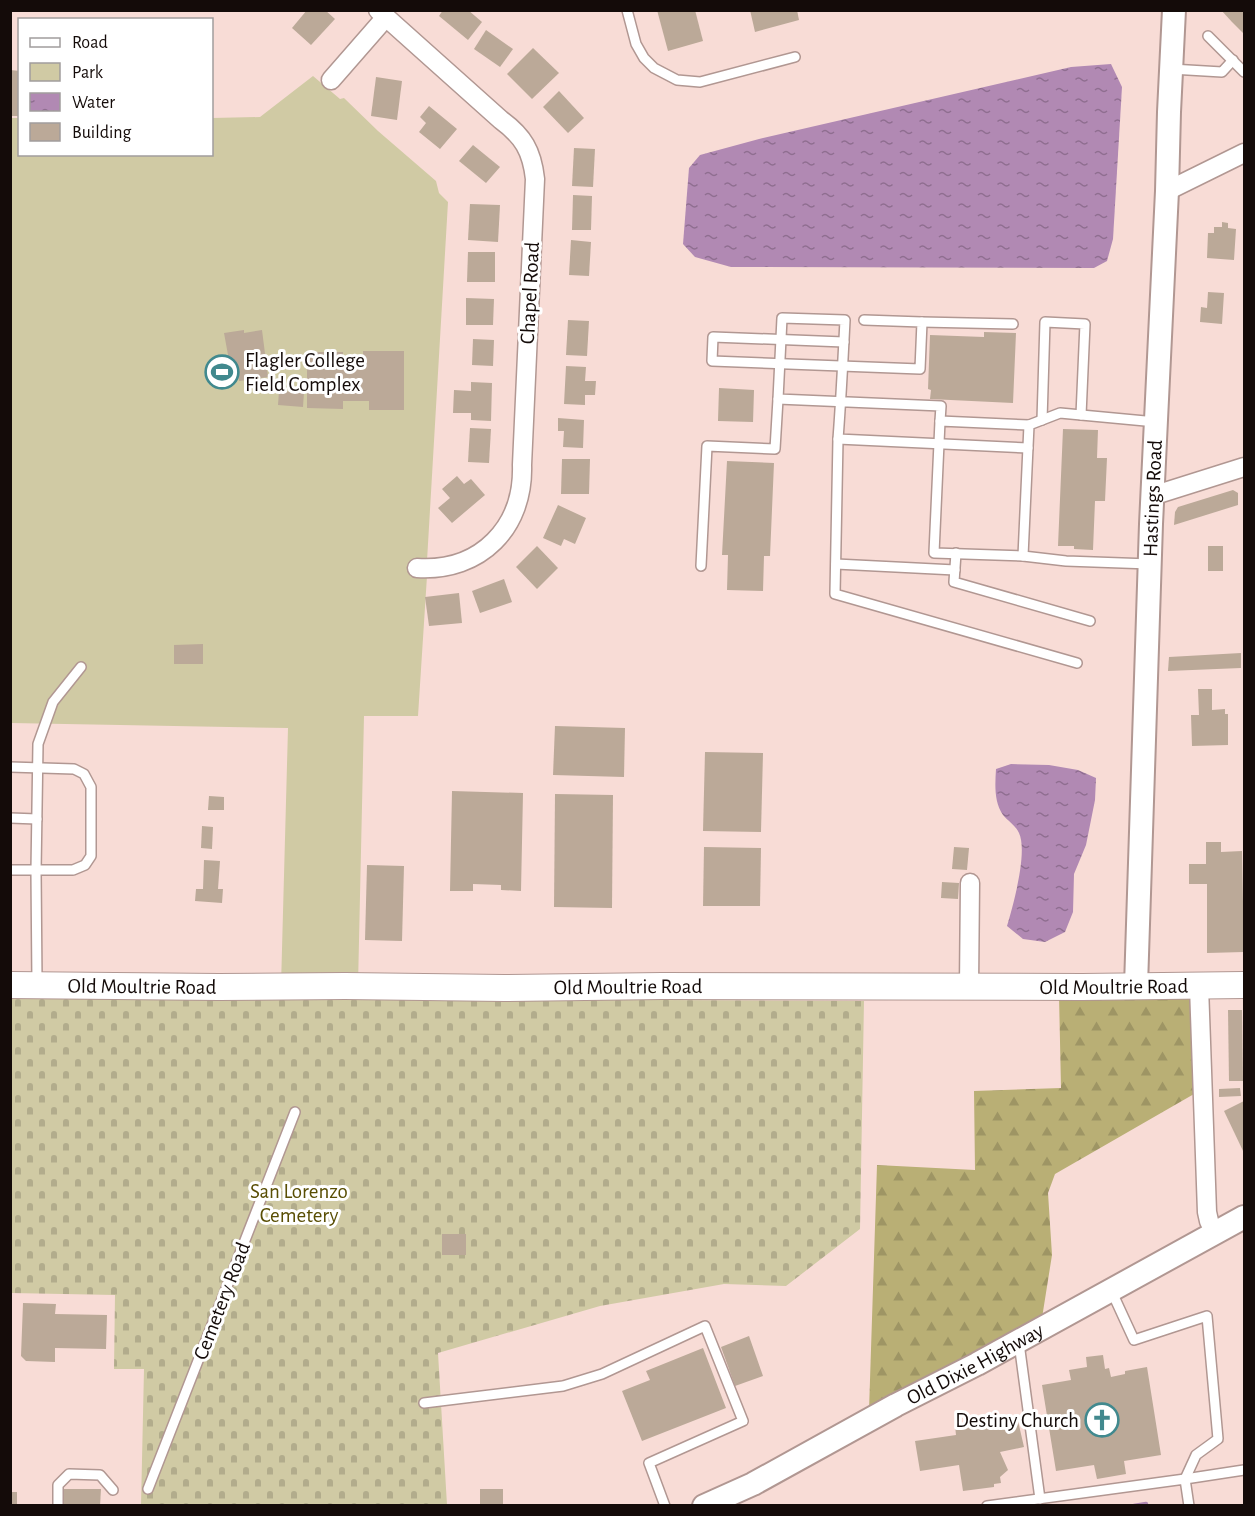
<svg xmlns="http://www.w3.org/2000/svg" width="1255" height="1516" viewBox="0 0 1255 1516" font-family="'Alegreya Sans',sans-serif">
  <style>
    .forest { fill: url(#forest-firs) }
    .cemetery { fill: url(#cemetery-stones) }
    .green { fill: #d0caa4 }
    .water { fill: url(#water-ripples) }
    .lines { fill: none; stroke-linecap: round; stroke-linejoin: round }
    .stream { stroke: #b189b3; stroke-width: 4.5 }
    .building { fill: #bba998 }
    .service-casing { stroke: #b19792; stroke-width: 12 }
    .minor-casing { stroke: #b19792; stroke-width: 21 }
    .tertiary-casing { stroke: #b19792; stroke-width: 26 }
    .secondary-casing { stroke: #b19792; stroke-width: 28 }
    .service { stroke: #fff; stroke-width: 9 }
    .minor { stroke: #fff; stroke-width: 18 }
    .tertiary { stroke: #fff; stroke-width: 22 }
    .secondary { stroke: #fff; stroke-width: 26 }
    .labels { text-anchor: middle; dominant-baseline: central; stroke-width: 6; stroke-linejoin: round; paint-order: stroke }
    .street-label { font-size: 21px; fill: #140b09; stroke: #fff }
    .poi-label { font-size: 21px; fill: #140b09; stroke: #fff; text-anchor: start }
    .park-label { font-size: 21px; fill: #594e04; stroke: #fff }
  </style>
  <defs>
    <pattern id="forest-firs" width="22" height="20" patternUnits="userSpaceOnUse" patternTransform="scale(1.5)"><rect width="22" height="20" fill="#b9af75"/><path d="M5 1l3.5 6h-7zM16 11l3.5 6h-7z" fill="#9e9564"/></pattern>
    <pattern id="cemetery-stones" width="16" height="16" patternUnits="userSpaceOnUse" patternTransform="scale(1.5)"><rect width="16" height="16" fill="#d0caa4"/><path d="M2 7V4a2 2 0 0 1 4 0v3zM10 15v-3a2 2 0 0 1 4 0v3z" fill="#b2ac8c"/></pattern>
    <pattern id="water-ripples" width="26" height="14" patternUnits="userSpaceOnUse" patternTransform="scale(1.5)"><rect width="26" height="14" fill="#b189b3"/><path d="M2 4q2-2 4 0t4 0M15 11q2-2 4 0t4 0" fill="none" stroke="#8f6e90"/></pattern>
  </defs>
  <rect width="100%" height="100%" fill="#f8dcd6"/>
  <path class="forest" d="M1190,994L1194,1094L1055,1174L1048,1193L1052,1255L1042,1318L869,1411L877,1165L975,1170L974,1091L1061,1088L1059,995Z"/>
  <path class="cemetery" d="M11,997L864,1001L860,1229L786,1286L724,1284L600,1306L438,1353L447,1505H141L144,1369H114L115,1295L11,1293Z"/>
  <path class="green" d="M313,76L340,99L344,98L378,131L436,181L439,193L448,202L427,561L410,560V575L427,576L418,716H364L358,986H281L288,728L11,723V118H19L20,154H212V118L260,117Z"/>
  <g class="water">
    <path d="M1111,64L1122,87L1113,239L1107,261L1094,268L731,267L695,257L683,244L689,168L700,155L759,139L1071,67Z"/>
    <path d="M1011,764L1049,765L1078,770L1096,778L1095,800L1086,845L1074,874L1073,912L1065,932L1045,942L1023,939L1007,926C1013,906 1028,852 1019,833C1016,826 1008,821 1003,815C994,802 995,785 996,769Z"/>
  </g>
  <g class="lines">
    <path class="stream" d="M1134,1506L1146,1504"/>
  </g>
  <g class="building">
    <path d="M307,10H325L335,19L311,45L292,28Z"/>
    <path d="M443,10H468L482,22L468,40L439,16Z"/>
    <path d="M657,10H695L703,41L668,51Z"/>
    <path d="M750,10H797L799,20L755,32Z"/>
    <path d="M1221,10H1244V34L1232,22Z"/>
    <path d="M486,30L513,49L500,67L474,49Z"/>
    <path d="M533,48L559,73L532,99L507,74Z"/>
    <path d="M10,70L20,71V116H10Z"/>
    <path d="M376,77L402,81L397,120L371,116Z"/>
    <path d="M559,91L584,118L568,133L543,107Z"/>
    <path d="M429,106L457,129L440,149L419,132L426,123L420,117Z"/>
    <path d="M473,145L500,167L486,183L459,161Z"/>
    <path d="M574,148L595,149L593,187L572,186Z"/>
    <path d="M573,195L592,196L591,230H572Z"/>
    <path d="M470,204L500,205L498,242L468,240Z"/>
    <path d="M1222,222L1228,223V228L1236,229L1234,260L1207,258L1208,233H1214V227H1222Z"/>
    <path d="M571,240L591,242L589,276L569,275Z"/>
    <path d="M468,252H495V282H467Z"/>
    <path d="M1208,292L1224,293L1222,324L1200,322L1201,307L1207,308Z"/>
    <path d="M466,298L494,299L493,325H466Z"/>
    <path d="M568,320L589,321L587,356L566,355Z"/>
    <path d="M244,330V333L262,330L268,377L239,381L237,365L230,366L224,333Z"/>
    <path d="M984,332L1016,333L1013,403L930,399L931,390L928,389L930,335L984,337Z"/>
    <path d="M473,339L494,340L493,366L472,365Z"/>
    <path d="M363,351H404V410H369V401H343V409L307,408V352H343V360H363Z"/>
    <path d="M566,366L586,367L585,381H596L595,395H585V405L564,404Z"/>
    <path d="M471,382L492,383L491,421L471,420V413H453L454,390L471,391Z"/>
    <path d="M719,388L754,390L753,422L718,421Z"/>
    <path d="M279,391L304,392L303,407L278,405Z"/>
    <path d="M558,418L584,420L583,448L563,447L564,431H558Z"/>
    <path d="M470,428L491,429L489,463L468,462Z"/>
    <path d="M1063,429L1098,430L1097,458H1107L1105,501H1095L1093,550L1074,549V546H1058Z"/>
    <path d="M562,459H590L589,494H561Z"/>
    <path d="M727,461L774,463L770,556H764L763,591L727,590L728,555H722Z"/>
    <path d="M457,476L464,484L471,479L485,495L452,523L438,508L450,498L442,489Z"/>
    <path d="M1233,490L1238,493V505L1174,525L1175,512L1178,507Z"/>
    <path d="M558,505L586,518L575,544L564,539L561,546L543,538Z"/>
    <path d="M537,546L558,568L537,589L516,567Z"/>
    <rect x="1208" y="546" width="15" height="25"/>
    <path d="M504,579L512,602L480,613L472,591Z"/>
    <path d="M459,593L462,623L429,626L425,597Z"/>
    <path d="M203,644V664H174V645Z"/>
    <path d="M1241,653V668L1168,671L1169,657Z"/>
    <path d="M1198,689H1212V710L1225,709V714H1228V745L1192,746L1191,715H1199Z"/>
    <path d="M555,726L625,728L624,777L553,775Z"/>
    <path d="M705,752L763,753L761,832L703,831Z"/>
    <path d="M452,791L523,793L521,891L501,890V885L473,884V891H450Z"/>
    <path d="M555,794L613,795L612,908L554,907Z"/>
    <path d="M209,796L224,797V810H208Z"/>
    <path d="M202,826L213,827L212,849L201,848Z"/>
    <path d="M1206,842H1221V852L1242,851L1244,952L1207,953V884H1189V864H1206Z"/>
    <path d="M704,847L761,848L760,906H703Z"/>
    <path d="M954,847L969,848L967,870L952,869Z"/>
    <path d="M204,860L220,861L218,889H223L222,903L195,901L196,889H203Z"/>
    <path d="M367,865L404,866L402,941L365,940Z"/>
    <path d="M942,882L959,883L958,899L941,898Z"/>
    <path d="M1228,1010H1242L1243,1081H1229Z"/>
    <path d="M1240,1088L1241,1096L1219,1097V1089Z"/>
    <path d="M1244,1101V1153L1224,1111Z"/>
    <rect x="442" y="1234" width="24" height="21"/>
    <path d="M23,1303L56,1304L55,1314L107,1315L106,1349L55,1348V1362L26,1361L21,1356Z"/>
    <path d="M749,1336L763,1376L735,1386L721,1347Z"/>
    <path d="M703,1348L726,1408L642,1441L622,1391L650,1380L646,1371Z"/>
    <path d="M1103,1355L1105,1369L1109,1368L1111,1377L1125,1374V1371L1147,1367L1161,1455L1124,1461L1126,1474L1097,1479L1094,1465L1056,1471L1042,1385L1071,1380L1069,1370L1087,1367L1086,1357Z"/>
    <path d="M983,1421L984,1427L1018,1421L1024,1447L1000,1452L1008,1470L1000,1477L1001,1483L994,1484V1487L963,1491L959,1465L920,1471L915,1441L956,1435L955,1426Z"/>
    <path d="M64,1489H101L100,1506H64Z"/>
    <rect x="480" y="1489" width="23" height="17"/>
    <rect x="10" y="1492" width="7" height="14"/>
  </g>
  <g class="lines">
    <g class="service-casing">
      <g id="service">
        <path d="M627,10L636,44L644,58L654,68L677,80L700,82L795,57"/>
        <path d="M1208,36L1244,72"/>
        <path d="M1171,69L1222,72L1233,60"/>
        <path d="M922,322L1013,324"/>
        <path d="M844,342L713,337L712,361L920,369L922,322L864,320"/>
        <path d="M1042,420L1045,322L1085,324L1081,415"/>
        <path d="M940,421L941,406L778,399L782,318L845,320C843,360 841,400 838,439L1028,448"/>
        <path d="M838,439L835,594L1077,663"/>
        <path d="M956,553L954,582L1090,621"/>
        <path d="M1023,556L934,553L940,421L1029,425"/>
        <path d="M836,564L955,570"/>
        <path d="M1150,564L1066,561L1023,556L1029,425L1060,413L1156,422"/>
        <path d="M701,566L707,446L775,449L778,399"/>
        <path d="M10,767L74,769L84,774L91,787V856L85,865L73,870H10"/>
        <path d="M10,818L37,819"/>
        <path d="M37,983L36,871L38,744L53,702L81,667"/>
        <path d="M1111,1290L1134,1340L1207,1316L1218,1439L1196,1455L1185,1479"/>
        <path d="M1019,1343L1040,1499"/>
        <path d="M424,1403L563,1386L602,1374L705,1326L743,1421L649,1463L665,1506"/>
        <path d="M1185,1479L1244,1470"/>
        <path d="M148,1489L295,1112"/>
        <path d="M58,1506V1485L69,1474L100,1475L113,1490"/>
        <path d="M987,1506L1185,1479L1189,1506"/>
      </g>
    </g>
    <g class="minor-casing">
      <g id="minor">
        <path d="M378,10L501,120C523,136 532,151 535,179L522,465C524,527 481,572 417,568"/>
        <path d="M331,80L386,17"/>
        <path d="M1167,191L1244,153"/>
        <path d="M1152,496L1244,467"/>
        <path d="M969,986L970,883"/>
        <path d="M1199,986L1207,1212L1209,1221L1215,1234"/>
      </g>
    </g>
    <g class="tertiary-casing">
      <g id="tertiary">
        <path id="s1" d="M1136,986L1151,524L1167,191L1169,112L1174,10"/>
        <path id="s2" d="M704,1506L753,1484L896,1405L977,1364L1244,1217"/>
      </g>
    </g>
    <g class="secondary-casing">
      <g id="secondary">
        <path id="s3" d="M10,985L219,987L345,986L504,988L662,986L1082,987L1244,985"/>
      </g>
    </g>
    <use href="#service" class="service"/>
    <use href="#minor" class="minor"/>
    <use href="#tertiary" class="tertiary"/>
    <use href="#secondary" class="secondary"/>
  </g>
  <defs>
    <g id="stadium-ring" transform="scale(1.725)"><circle r="9.5" fill="#fff" stroke="#41898e" stroke-width="1.5"/><path d="M0-5a6.5 5 0 1 0 0 10a6.5 5 0 1 0 0-10ZM-3.5-1.8h7v3.6h-7Z" fill="#41898e"/></g>
    <g id="church-ring" transform="scale(1.725)"><circle r="9.5" fill="#fff" stroke="#41898e" stroke-width="1.5"/><path d="M-1.2-6h2.4v3.5h3.3v2.4h-3.3V6h-2.4V-.1h-3.3v-2.4h3.3Z" fill="#41898e"/></g>
  </defs>
  <g fill-rule="evenodd">
    <use href="#stadium-ring" x="222" y="372"/>
    <use href="#church-ring" x="1102" y="1420"/>
  </g>
  <g class="labels">
    <g class="street-label">
      <text transform="translate(530 293) rotate(-87)">Chapel Road</text>
      <text stroke="none"><textPath href="#s1" startOffset="488">Hastings Road</textPath></text>
      <text stroke="none"><textPath href="#s3" startOffset="132">Old Moultrie Road</textPath></text>
      <text stroke="none"><textPath href="#s3" startOffset="1104">Old Moultrie Road</textPath></text>
      <text stroke="none"><textPath href="#s3" startOffset="618">Old Moultrie Road</textPath></text>
      <text transform="translate(222 1301) rotate(-69)">Cemetery Road</text>
      <text stroke="none"><textPath href="#s2" startOffset="306">Old Dixie Highway</textPath></text>
    </g>
    <g class="poi-label">
      <text x="245" y="360">Flagler College<tspan x="245" dy="24">Field Complex</tspan></text>
      <text x="1079" y="1420" text-anchor="end">Destiny Church</text>
    </g>
    <g class="park-label">
      <text x="299" y="1191">San Lorenzo<tspan x="299" dy="24">Cemetery</tspan></text>
    </g>
  </g>
  <rect width="1255" height="1516" fill="none" stroke="#140b09" stroke-width="24"/>
  <rect x="18" y="18" width="195" height="138" fill="#ffffff" stroke="#a19d9d" stroke-width="1.5"/>
  <rect x="30" y="38" width="30" height="9" fill="#ffffff" stroke="#a19d9d" stroke-width="1.5"/>
  <text x="72" y="48" font-size="18" fill="#140b09">Road</text>
  <rect x="30" y="63" width="30" height="18" fill="#d0caa4" stroke="#a19d9d" stroke-width="1.5"/>
  <text x="72" y="78" font-size="18" fill="#140b09">Park</text>
  <rect x="30" y="93" width="30" height="18" fill="url(#water-ripples)" stroke="#a19d9d" stroke-width="1.5"/>
  <text x="72" y="108" font-size="18" fill="#140b09">Water</text>
  <rect x="30" y="123" width="30" height="18" fill="#bba998" stroke="#a19d9d" stroke-width="1.5"/>
  <text x="72" y="138" font-size="18" fill="#140b09">Building</text>
</svg>
